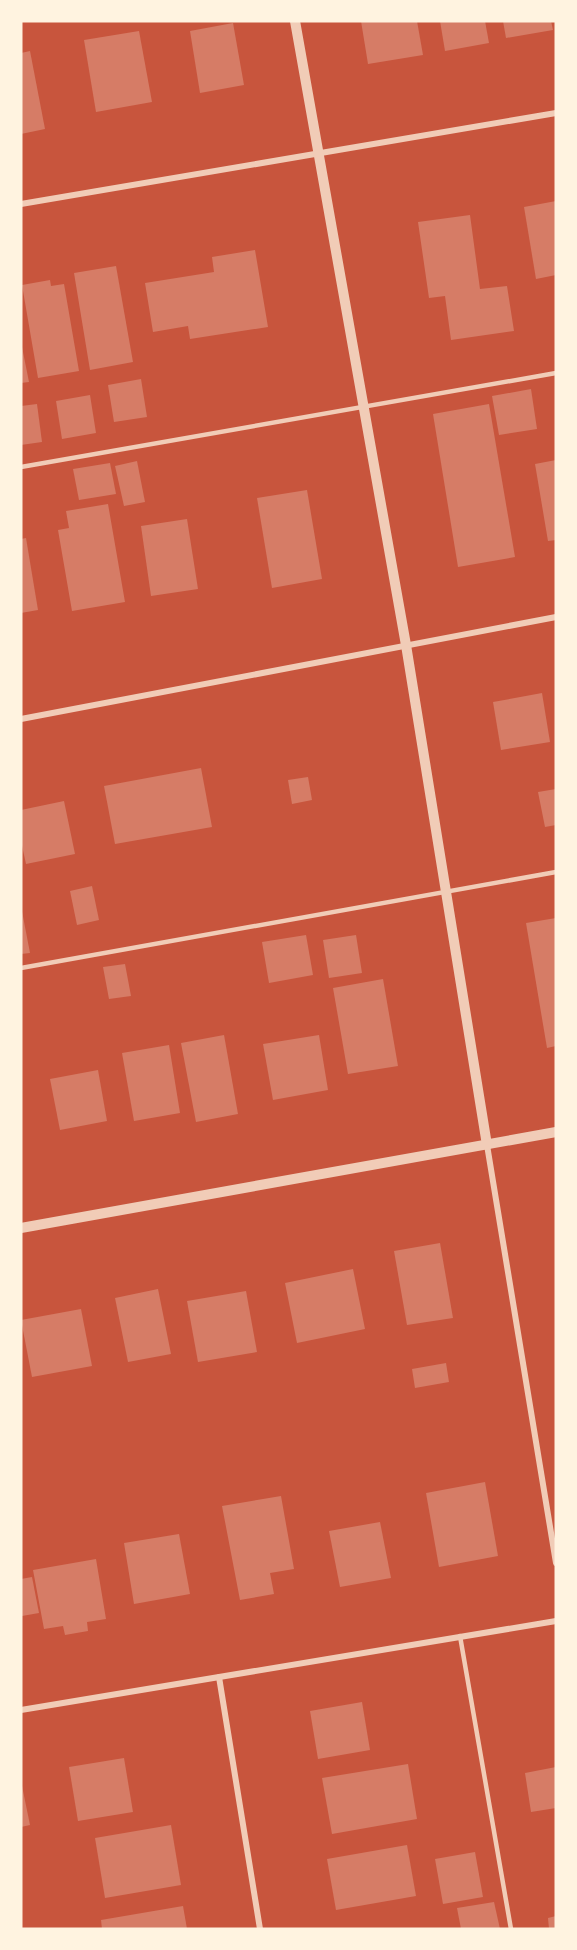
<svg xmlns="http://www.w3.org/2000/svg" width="577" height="1950" viewBox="0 0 577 1950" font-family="'Crimson Pro',serif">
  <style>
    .building { fill: #d67c66 }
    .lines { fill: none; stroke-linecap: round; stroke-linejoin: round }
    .service { stroke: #f1ccb7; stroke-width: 4.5 }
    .minor { stroke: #f1ccb7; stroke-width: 6 }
    .tertiary { stroke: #f1ccb7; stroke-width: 10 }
  </style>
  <rect width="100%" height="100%" fill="#c8553d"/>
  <g class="building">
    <path d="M361,21H417L423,55L368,64Z"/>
    <path d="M440,21H485L489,43L445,51Z"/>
    <path d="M503,21H551L553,30L506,38Z"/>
    <path d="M233,23L244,85L200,93L190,31Z"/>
    <path d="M139,31L152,102L96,112L84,40Z"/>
    <path d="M30,51L45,129L21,134V53Z"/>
    <path d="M556,201V275L536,279L524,207Z"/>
    <path d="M470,215L480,289L507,286L514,331L451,340L445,296L429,298L418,222Z"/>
    <path d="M255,250L268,327L190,339L188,326L153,332L145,283L214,272L212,257Z"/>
    <path d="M116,266L133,362L90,370L74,273Z"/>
    <path d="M50,280L51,286L64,284L79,371L38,378L22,285Z"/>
    <path d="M21,342L29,382L21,383Z"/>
    <path d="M141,379L147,417L114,422L108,385Z"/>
    <path d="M531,389L537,429L499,435L492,396Z"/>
    <path d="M90,395L96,433L62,439L56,401Z"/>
    <path d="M37,404L42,442L21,445V406Z"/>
    <path d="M489,404L515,557L458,567L433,414Z"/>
    <path d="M556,460V540L548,541L535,464Z"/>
    <path d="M137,461L145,502L124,506L115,466Z"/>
    <path d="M110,463L116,494L79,500L73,469Z"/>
    <path d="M307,490L322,579L272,588L257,498Z"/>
    <path d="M108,504L125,602L72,611L58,530L69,528L66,511Z"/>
    <path d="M187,519L198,589L151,596L141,526Z"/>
    <path d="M26,538L38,610L21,613V539Z"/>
    <path d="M542,693L550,742L501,750L493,702Z"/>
    <path d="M201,768L212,827L115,844L104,786Z"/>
    <path d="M308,777L312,800L292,804L288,780Z"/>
    <path d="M556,789V825L545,827L538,792Z"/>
    <path d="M64,801L75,854L26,864L21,841V810Z"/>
    <path d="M92,886L99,920L77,925L70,891Z"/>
    <path d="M21,906L30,953L21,954Z"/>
    <path d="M556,918V1046L547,1048L526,923Z"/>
    <path d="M306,935L313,975L269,983L262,942Z"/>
    <path d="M356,935L362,973L329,978L323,940Z"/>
    <path d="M125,964L131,996L109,999L103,967Z"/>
    <path d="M383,979L398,1066L348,1074L333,988Z"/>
    <path d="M224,1035L238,1114L196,1122L181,1043Z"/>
    <path d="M319,1035L328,1090L273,1100L263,1044Z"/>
    <path d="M169,1045L180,1113L134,1121L122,1053Z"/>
    <path d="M98,1070L107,1121L60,1130L50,1079Z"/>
    <path d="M440,1243L453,1318L407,1325L394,1251Z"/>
    <path d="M353,1269L365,1329L297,1343L285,1283Z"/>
    <path d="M158,1289L171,1354L128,1362L115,1298Z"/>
    <path d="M246,1291L257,1352L198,1362L187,1301Z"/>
    <path d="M81,1309L92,1366L32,1377L21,1320Z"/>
    <path d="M446,1363L449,1382L415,1388L412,1369Z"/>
    <path d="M485,1482L498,1556L439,1567L426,1493Z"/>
    <path d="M281,1496L294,1569L270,1573L274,1594L240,1600L222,1506Z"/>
    <path d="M380,1522L391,1578L340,1587L329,1531Z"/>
    <path d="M179,1534L190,1594L134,1604L124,1543Z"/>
    <path d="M96,1559L106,1619L87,1622L88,1631L65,1635L63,1626L44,1629L33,1570Z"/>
    <path d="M32,1577L39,1613L22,1616L21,1579Z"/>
    <path d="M362,1702L370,1750L318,1759L310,1711Z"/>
    <path d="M124,1758L133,1812L78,1821L69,1767Z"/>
    <path d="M408,1764L417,1819L332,1834L322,1778Z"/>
    <path d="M556,1767V1808L531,1812L525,1773Z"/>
    <path d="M21,1781L30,1825L21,1827Z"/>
    <path d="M171,1825L181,1885L105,1898L95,1838Z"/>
    <path d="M407,1845L416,1896L336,1910L327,1859Z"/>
    <path d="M475,1852L483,1897L443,1904L435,1859Z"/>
    <path d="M494,1902L500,1929H461L457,1908Z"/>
    <path d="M183,1906L187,1929H102L101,1920Z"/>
    <path d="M556,1916V1929H549L548,1918Z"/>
  </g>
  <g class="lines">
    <g class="service">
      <path d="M21,467L556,373"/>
      <path d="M21,968L556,872"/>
      <path d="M460,1636L511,1929"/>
    </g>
    <g class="minor">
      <path d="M21,204L556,113"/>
      <path d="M21,719L556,617"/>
      <path d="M487,1145L556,1563"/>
      <path d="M219,1677L260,1929"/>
      <path d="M21,1710L556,1621"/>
    </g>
    <g class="tertiary">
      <path d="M295,21L406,645L487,1145"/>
      <path d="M21,1228L556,1132"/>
    </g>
  </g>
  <rect width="577" height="1950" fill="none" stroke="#fff3e0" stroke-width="45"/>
</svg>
